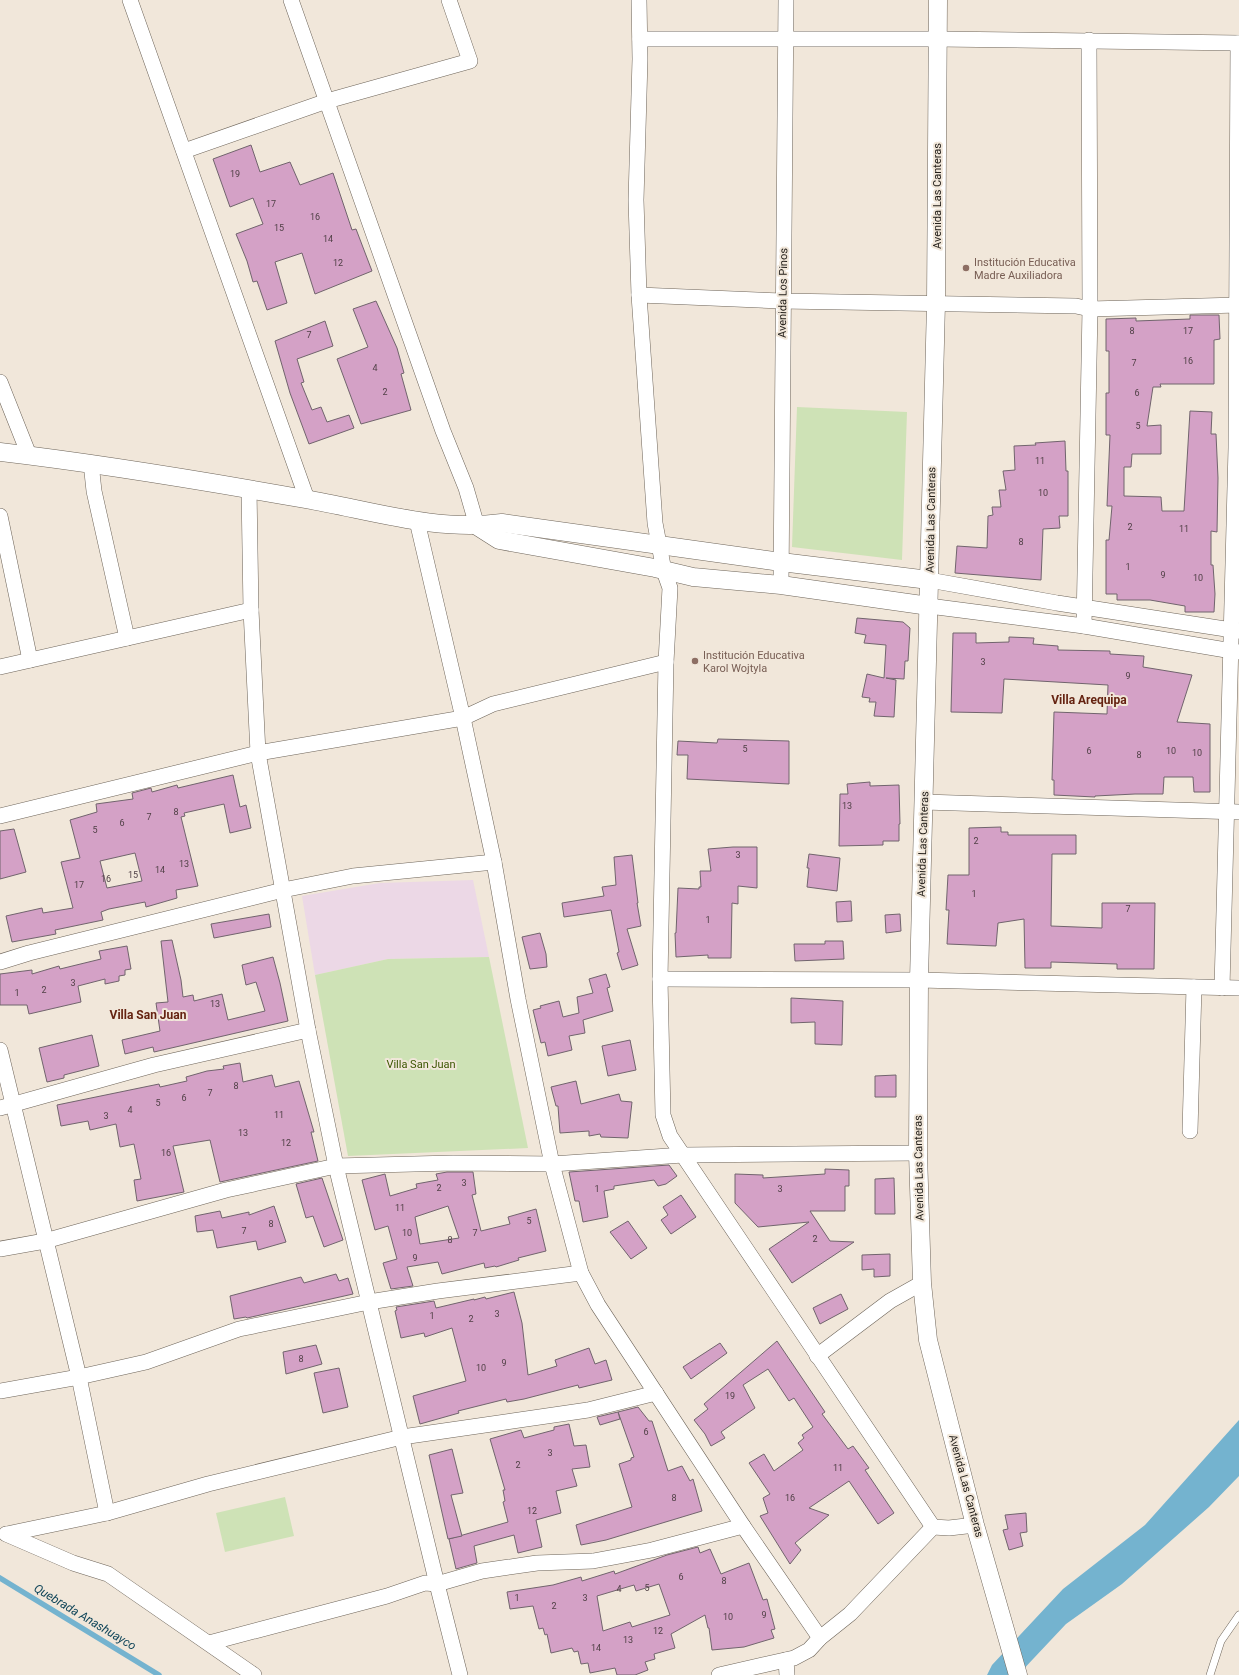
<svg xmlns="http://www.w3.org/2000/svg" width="1239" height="1675" viewBox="0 0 1239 1675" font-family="Roboto,sans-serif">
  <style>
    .education { fill: #ecd8e6 }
    .green { fill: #cee2b6 }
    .water { fill: #74b3cf }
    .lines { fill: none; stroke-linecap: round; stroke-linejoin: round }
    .stream { stroke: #74b3cf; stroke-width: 5.5 }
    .building { fill: #d4a1c6; stroke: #71646d; fill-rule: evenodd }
    .service-casing { stroke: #6e655a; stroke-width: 8 }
    .minor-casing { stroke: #6e655a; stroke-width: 16 }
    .tertiary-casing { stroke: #6e655a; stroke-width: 19 }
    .service { stroke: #fff; stroke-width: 7 }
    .minor { stroke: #fff; stroke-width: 15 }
    .tertiary { stroke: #fff; stroke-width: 18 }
    .education-dot { fill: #8d6e63; stroke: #f1e7da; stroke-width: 1.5 }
    .labels { text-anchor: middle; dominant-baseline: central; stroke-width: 4; stroke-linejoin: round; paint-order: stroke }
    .number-label { font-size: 9px; fill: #504046 }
    .street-label { font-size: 11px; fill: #24201b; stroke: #f1e7da }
    .education-label { font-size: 11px; fill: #785e54; stroke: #f1e7da; text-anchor: start }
    .park-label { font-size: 11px; fill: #3b5501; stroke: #f1e7da }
    .neighbourhood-label { font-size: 12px; font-weight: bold; fill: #652311; stroke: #f1e7da }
    .water-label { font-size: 12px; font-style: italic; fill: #11465a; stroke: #f1e7da }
  </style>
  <rect width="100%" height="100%" fill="#f1e7da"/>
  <path class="education" d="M473,880L489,957L388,959L315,975L302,896L380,883Z"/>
  <g class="green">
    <path d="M797,407L907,412L902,560L792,547Z"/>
    <path d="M489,957L528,1148L348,1156L315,975L388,959Z"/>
    <path d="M285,1497L294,1536L225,1552L216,1513Z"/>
  </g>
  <path class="water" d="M1239,1420V1476L1209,1507L1122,1584L1066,1624L1018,1675H987L992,1665L1063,1589L1145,1525Z"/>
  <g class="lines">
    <path class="stream" d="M0,1578L159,1675"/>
  </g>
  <g class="building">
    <path d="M251,145L260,172L290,162L300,185L333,173L352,230L356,229L372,271L315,294L302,253L275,262L287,303L267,310L257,281L253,282L247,261L236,234L263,224L253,198L230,207L213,159Z"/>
    <path d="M376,301L397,348L404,373L401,374L411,410L361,424L337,359L368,347L353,309Z"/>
    <path d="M1190,315H1219L1220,339L1214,340V384H1160L1161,387H1153L1147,426L1161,425V454H1132L1131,467H1124V496L1161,497L1162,511H1184L1190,411L1212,412L1211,434H1216L1218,478L1217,532L1211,531V565H1213L1215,594L1214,612H1185V606L1150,600H1117V594H1106V540H1109L1112,506H1107L1110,435H1106V393H1109V351H1106V319L1136,318V321L1190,319Z"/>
    <path d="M325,321L333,346L297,359L304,382L301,383L312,410L321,407L327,422L349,415L354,428L309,444L290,393L275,341Z"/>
    <path d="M1065,441L1066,471H1068V516H1059L1060,528L1043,529L1041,580L955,573L957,546L987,548L988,516L993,515L992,507H1001L999,490H1006L1003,471L1015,470L1014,446L1036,445L1035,443Z"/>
    <path d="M857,618L903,622L910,628L908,661H905L904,679L886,678L896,680L894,717L874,716L876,702H869L870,698L862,697L867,674L884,678L886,645L864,643L866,635L855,633Z"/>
    <path d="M953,633H976V643L1009,642V637L1034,638L1033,644L1058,646V650L1110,651V654L1144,656L1143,667L1192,675L1177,722L1210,724V792H1194L1193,777H1164L1163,794H1135L1095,796V797L1054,795V780H1052L1054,712L1107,714L1108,685L1004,679L1002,713L951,712Z"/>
    <path d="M718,739L789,741V784L687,779L688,755H677L678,741L717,743Z"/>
    <path d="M233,775L240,807L246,805L251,828L230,833L224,804L184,813L185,816L181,817L198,886L176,890L177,898L146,907L145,902L109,909L101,912L103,920L55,930L56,934L12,942L6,916L42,908L43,913L73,908L61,862L80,858L70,820L97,812L96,804L133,799L132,793L151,788L152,792L177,785L178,788ZM135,853L142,881L107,888L100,861Z"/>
    <path d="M870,782V786L899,785L900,824H899V841H883V845L839,846L840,794H848L847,784Z"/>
    <path d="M1001,827V832H1008V835H1076V854H1052L1051,926L1102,928V903H1155L1154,969H1117V964L1051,962V968H1025L1024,919L998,923L996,946L947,944L949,910H946L948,875H969V828Z"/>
    <path d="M14,829L26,872L0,879V831Z"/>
    <path d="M733,847H757V888L738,886V904L732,903L731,958H708V955L676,957L675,933H676L678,888L699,889V887H701L700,871H711L708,849Z"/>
    <path d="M809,854L840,858L837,891L807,887L809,868H807Z"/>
    <path d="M632,855L638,903H637L641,926L627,929L638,965L622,970L617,953L619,952L611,910L564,917L562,903L604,896L602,887L616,885L614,857Z"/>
    <path d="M851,901L852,921L837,922L836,902Z"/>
    <path d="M269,914L271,927L214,938L211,924Z"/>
    <path d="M900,914L901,931L886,933L885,915Z"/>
    <path d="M540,933L546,954L547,967L530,969L522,937Z"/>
    <path d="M172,940L181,980L183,997L193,995L194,1001L222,994L228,1020L265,1011L256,982L246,985L242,965L273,957L280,983L288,1021L154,1052L153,1047L125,1054L122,1040L160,1031L156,1003L168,1002L161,941Z"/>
    <path d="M825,941H843L844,959L795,961L794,944H825Z"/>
    <path d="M127,946L131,969L125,970V975L119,976V981L105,984V979L78,986L81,1002L29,1014L27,1005H0V974L32,970V974L59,966L60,969L101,959L99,951Z"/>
    <path d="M606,974L610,987L607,988L613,1011L583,1020L585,1033L569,1036L572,1050L548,1056L545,1042L541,1043L533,1010L541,1008L540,1006L559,1001L563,1017L579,1013L577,997L593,993L589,979Z"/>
    <path d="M791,998L843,1001L842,1045L815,1044V1022L791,1023Z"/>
    <path d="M92,1035L99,1066L64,1075V1078L47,1082L39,1048Z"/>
    <path d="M630,1040L636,1070L608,1076L602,1046Z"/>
    <path d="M240,1063L243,1082L272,1075L275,1087L299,1081L314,1132H311L318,1161L220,1182L210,1140L173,1146L184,1192L137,1201L134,1180L141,1179L134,1144L120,1147L116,1124L90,1130L88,1121L61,1126L57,1105L159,1084L160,1087L187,1081L186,1077L207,1071L224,1069L223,1066Z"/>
    <path d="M896,1075V1097H875V1076Z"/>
    <path d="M576,1081L581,1104L619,1094L621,1101L632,1102L628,1138L601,1137L600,1134L589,1136V1131L560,1133L558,1106H556L551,1087Z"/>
    <path d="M669,1165L677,1176L666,1184L658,1186L654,1180L614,1186V1189L604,1191L608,1217L583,1222L579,1201H575L569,1172Z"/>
    <path d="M825,1169L849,1170V1186H845V1211H810L830,1241L854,1242L792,1283L769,1249L809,1222L758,1227L735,1203V1174L763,1175V1178L825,1174Z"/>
    <path d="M447,1172H473L476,1194L472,1195L481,1231L510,1224L508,1217L536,1209L546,1251L518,1258L519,1260L496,1267L495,1266L485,1268L484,1263L442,1274L438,1262L407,1267L413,1286L391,1289L383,1263L397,1259L388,1226L375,1230L362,1180L385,1174L390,1196L417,1188L416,1184L438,1180L436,1174ZM448,1206L459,1238L420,1244L415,1217Z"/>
    <path d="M322,1178L343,1240L324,1247L313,1216L306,1218L296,1184Z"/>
    <path d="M894,1178L895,1214H875V1179Z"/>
    <path d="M681,1195L696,1217L671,1234L661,1220L668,1215L663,1207Z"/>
    <path d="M274,1206L286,1242L258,1250L256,1241L217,1248L213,1230L197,1232L195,1216L220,1211L222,1218L249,1212V1215Z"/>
    <path d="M628,1221L647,1248L631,1259L610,1232Z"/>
    <path d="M890,1254V1276L874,1277V1269L862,1270V1255Z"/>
    <path d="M336,1274L339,1281L348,1278L353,1294L247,1318L246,1317L234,1319L230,1296L301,1277L304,1283Z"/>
    <path d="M514,1292L522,1323L528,1375L557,1366L555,1360L589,1348L595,1364L606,1360L612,1380L579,1388L578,1385L524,1399L507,1402L506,1399L458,1411L459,1413L420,1424L413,1396L466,1381L452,1328L425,1337L424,1333L401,1338L395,1311L397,1310L396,1307L434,1301L436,1308L474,1299V1300L485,1297L486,1299Z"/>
    <path d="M841,1294L848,1309L820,1324L813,1308Z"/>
    <path d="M777,1341L825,1412L822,1414L848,1449L853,1446L869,1468L865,1470L894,1513L878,1524L849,1481L809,1508L829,1515L795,1543L801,1550L790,1564L760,1516L768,1513L763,1498L770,1494L749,1463L764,1454L774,1471L803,1450L798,1443L804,1438L802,1435L813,1427L794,1398L789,1401L768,1369L743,1385L755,1408L721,1432L725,1438L711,1446L705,1434L694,1420L708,1409L704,1404Z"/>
    <path d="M720,1343L727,1353L691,1379L683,1367Z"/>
    <path d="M316,1345L322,1364L286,1374L283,1352Z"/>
    <path d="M339,1368L348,1407L323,1413L314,1373Z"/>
    <path d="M638,1407L649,1421H652L668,1471L682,1466L690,1481L693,1479L702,1511L606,1540L581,1545L576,1525L632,1507L619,1464L631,1460V1458L634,1457L618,1412Z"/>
    <path d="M618,1412L620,1419L600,1425L597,1417Z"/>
    <path d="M569,1424L574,1446L586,1445L590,1467L572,1469L577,1486L556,1491L561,1513L536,1520L542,1547L518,1553L514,1535L474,1546L477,1563L456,1569L449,1539L508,1522L503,1502L505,1501L503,1490H505L490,1439L521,1430L524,1438L554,1430V1427Z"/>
    <path d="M452,1449L463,1493L451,1495L462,1536L448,1539L429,1455Z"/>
    <path d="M1026,1513L1027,1532L1020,1533L1023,1546L1009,1550L1003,1530L1008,1529L1005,1515Z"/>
    <path d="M698,1547L700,1553L710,1549L721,1574L749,1563L763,1600L767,1599L775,1629L771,1630L774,1638L744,1647L712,1650L709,1628H708L705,1615L671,1634L675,1648L654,1654L655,1659L645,1662L648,1670L635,1675H617L615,1668L590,1673L588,1663L581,1664L578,1651L574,1652L572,1648L551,1653L547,1634L545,1635L543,1628L539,1629L533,1606L510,1609L507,1592L553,1585L581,1577L582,1581L614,1571L615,1574L667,1555ZM659,1584L670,1615L632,1627L630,1622L603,1631L597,1596L634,1585L636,1591Z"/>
  </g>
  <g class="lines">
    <g class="service-casing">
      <path id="service" d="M1210,1675L1221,1641L1239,1615"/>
    </g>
    <g class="minor-casing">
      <g id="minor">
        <path d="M130,0L307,499"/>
        <path d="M291,0L443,431L466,488L477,526"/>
        <path d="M639,0L640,59L636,200L639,295L655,523L664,571L670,588L666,662L660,979L663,1115L670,1136L933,1527"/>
        <path d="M640,39H938L1239,43"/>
        <path d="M184,151L327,101L470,61L449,0"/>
        <path d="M639,295L782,301L1076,306L1090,309L1239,305"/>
        <path d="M0,382L29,455"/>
        <path d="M91,463L94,491L127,638"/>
        <path d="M249,489L251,610L258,753L308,1030L336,1166L437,1584L460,1675"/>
        <path d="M0,516L30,660"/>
        <path d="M417,521L463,718L494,862L518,999L552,1164L581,1273L598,1305L743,1526L820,1638"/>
        <path d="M929,580L1057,603L1239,631"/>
        <path d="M781,585L786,0"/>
        <path d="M929,606L1084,626L1238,652"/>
        <path d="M1084,626L1090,309L1089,40"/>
        <path d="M0,667L251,610"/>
        <path d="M924,802L1239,812"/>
        <path d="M0,816L258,753L463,718L493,704L666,662"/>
        <path d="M0,962L29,953L283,890L353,876L494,862"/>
        <path d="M660,979L919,980L1239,988"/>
        <path d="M1222,988L1236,448L1238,43"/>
        <path d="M0,1050L79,1377L107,1513"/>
        <path d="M0,1108L154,1065L308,1030"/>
        <path d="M1190,1131L1194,987"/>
        <path d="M0,1249L45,1241L226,1190L336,1166L453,1163L552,1164L683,1155L918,1153"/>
        <path d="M817,1356L890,1301L922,1283"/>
        <path d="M0,1391L79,1377L146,1362L239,1329L369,1302L438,1291L581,1273"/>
        <path d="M6,1534L73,1563L108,1574L254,1675"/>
        <path d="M7,1534L107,1513L208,1484L402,1437L588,1410L656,1393"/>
        <path d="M209,1643L387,1596L425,1583L437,1584L482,1571L537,1563L593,1561L652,1550L743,1526"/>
        <path d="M786,1660L787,1675"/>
        <path d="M719,1675L794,1658L809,1650L820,1638L850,1614L933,1527L949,1528L975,1525"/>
      </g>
    </g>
    <g class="tertiary-casing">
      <g id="tertiary">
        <path d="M938,0L936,303L919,980L918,1153L922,1283L928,1340L975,1525L1018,1675"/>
        <path d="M0,452C102,464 204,481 305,499C370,510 436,532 502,523L781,562L929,580"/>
        <path d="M477,526L499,540L655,568L693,577L781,585L929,606"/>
      </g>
    </g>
    <use href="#service" class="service"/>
    <use href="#minor" class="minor"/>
    <use href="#tertiary" class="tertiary"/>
  </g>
  <g class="education-dot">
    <circle cx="966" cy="268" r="4"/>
    <circle cx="695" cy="661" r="4"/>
  </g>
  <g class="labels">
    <g class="number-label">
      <text x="235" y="174">19</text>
      <text x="271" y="204">17</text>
      <text x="315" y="217">16</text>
      <text x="279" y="228">15</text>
      <text x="328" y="239">14</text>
      <text x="338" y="263">12</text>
      <text x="1132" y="331">8</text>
      <text x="1188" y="331">17</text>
      <text x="309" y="335">7</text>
      <text x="1188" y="361">16</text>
      <text x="1134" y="363">7</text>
      <text x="375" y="368">4</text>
      <text x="385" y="392">2</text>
      <text x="1137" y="393">6</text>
      <text x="1138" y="426">5</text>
      <text x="1040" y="461">11</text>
      <text x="1043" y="493">10</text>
      <text x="1130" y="527">2</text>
      <text x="1184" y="529">11</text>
      <text x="1021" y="542">8</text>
      <text x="1128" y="567">1</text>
      <text x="1163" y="575">9</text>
      <text x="1198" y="578">10</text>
      <text x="983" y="662">3</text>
      <text x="1128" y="676">9</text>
      <text x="745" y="749">5</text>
      <text x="1089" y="751">6</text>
      <text x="1171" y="751">10</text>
      <text x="1197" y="753">10</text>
      <text x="1139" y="755">8</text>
      <text x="847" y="806">13</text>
      <text x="176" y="812">8</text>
      <text x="149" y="817">7</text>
      <text x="122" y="823">6</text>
      <text x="95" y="830">5</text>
      <text x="976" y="841">2</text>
      <text x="738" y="855">3</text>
      <text x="184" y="864">13</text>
      <text x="160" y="870">14</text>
      <text x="133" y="875">15</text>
      <text x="106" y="879">16</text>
      <text x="79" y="885">17</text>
      <text x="974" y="894">1</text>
      <text x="1128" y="909">7</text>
      <text x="708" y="920">1</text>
      <text x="73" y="983">3</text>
      <text x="44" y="990">2</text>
      <text x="17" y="993">1</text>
      <text x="215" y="1004">13</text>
      <text x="236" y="1086">8</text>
      <text x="210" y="1093">7</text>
      <text x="184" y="1098">6</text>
      <text x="158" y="1103">5</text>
      <text x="130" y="1110">4</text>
      <text x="279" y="1115">11</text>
      <text x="106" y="1116">3</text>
      <text x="243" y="1133">13</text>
      <text x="286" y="1143">12</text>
      <text x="166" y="1153">16</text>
      <text x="464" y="1183">3</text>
      <text x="439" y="1188">2</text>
      <text x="597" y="1189">1</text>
      <text x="780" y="1189">3</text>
      <text x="400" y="1208">11</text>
      <text x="529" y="1221">5</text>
      <text x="271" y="1224">8</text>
      <text x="244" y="1231">7</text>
      <text x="407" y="1233">10</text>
      <text x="475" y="1233">7</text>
      <text x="815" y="1239">2</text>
      <text x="450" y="1240">8</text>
      <text x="415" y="1258">9</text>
      <text x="497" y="1314">3</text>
      <text x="432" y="1316">1</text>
      <text x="471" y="1319">2</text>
      <text x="301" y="1359">8</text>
      <text x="504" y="1363">9</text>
      <text x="481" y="1368">10</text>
      <text x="730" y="1396">19</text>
      <text x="646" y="1432">6</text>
      <text x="550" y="1453">3</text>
      <text x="518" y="1465">2</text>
      <text x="838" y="1468">11</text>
      <text x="674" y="1498">8</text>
      <text x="790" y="1498">16</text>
      <text x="532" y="1511">12</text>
      <text x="681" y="1577">6</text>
      <text x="724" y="1581">8</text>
      <text x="647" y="1588">5</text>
      <text x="619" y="1589">4</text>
      <text x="517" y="1598">1</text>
      <text x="585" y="1598">3</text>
      <text x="554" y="1606">2</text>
      <text x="764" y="1615">9</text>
      <text x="728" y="1617">10</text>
      <text x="658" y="1631">12</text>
      <text x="628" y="1640">13</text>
      <text x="596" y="1648">14</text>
    </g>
    <g class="street-label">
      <text transform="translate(937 196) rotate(-90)">Avenida Las Canteras</text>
      <text transform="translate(783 293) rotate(-89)">Avenida Los Pinos</text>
      <text transform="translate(931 520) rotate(-89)">Avenida Las Canteras</text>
      <text transform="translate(923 844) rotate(-88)">Avenida Las Canteras</text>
      <text transform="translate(919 1168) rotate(-91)">Avenida Las Canteras</text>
      <text transform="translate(966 1486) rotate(75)">Avenida Las Canteras</text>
    </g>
    <g class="education-label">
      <text x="974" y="262">Institución Educativa<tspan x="974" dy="13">Madre Auxiliadora</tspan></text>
      <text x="703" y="655">Institución Educativa<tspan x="703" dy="13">Karol Wojtyla</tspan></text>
    </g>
    <g class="park-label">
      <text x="421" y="1064">Villa San Juan</text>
    </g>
    <g class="neighbourhood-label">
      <text x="1089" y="700">Villa Arequipa</text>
      <text x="148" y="1015">Villa San Juan</text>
    </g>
    <g class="water-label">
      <text transform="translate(85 1617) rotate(31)">Quebrada Anashuayco</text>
    </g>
  </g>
</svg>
